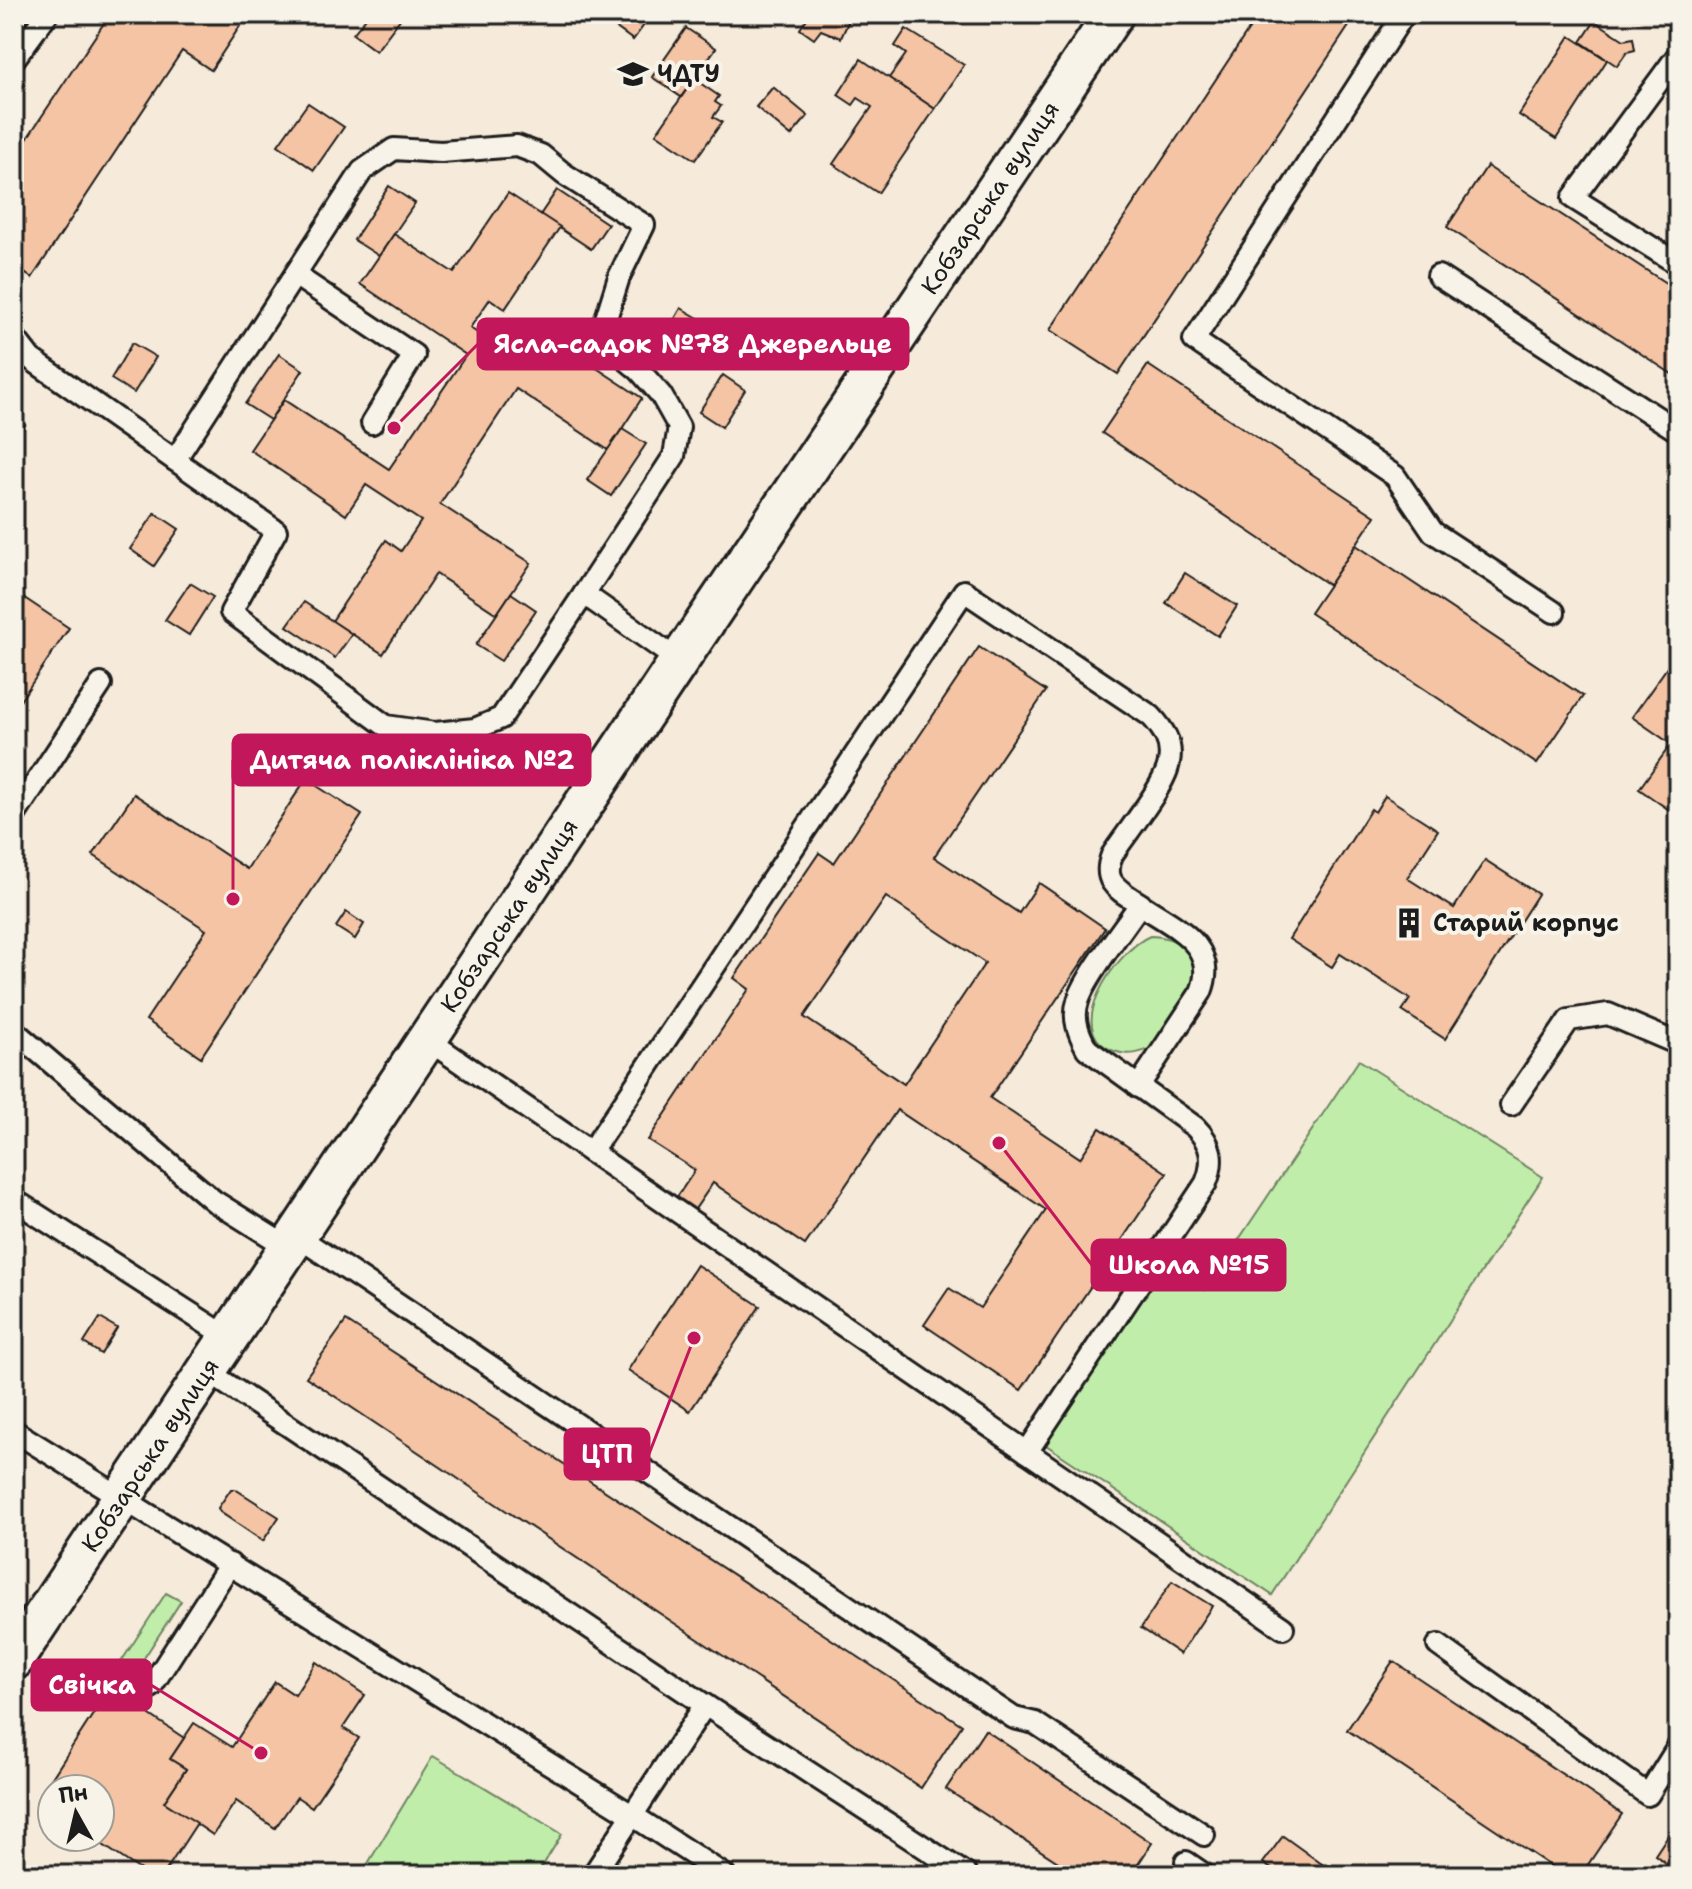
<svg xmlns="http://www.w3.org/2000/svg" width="1692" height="1889" viewBox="0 0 1692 1889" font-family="'Shantell Sans',sans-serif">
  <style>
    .green { fill: #c1edaa; stroke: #6e8463; stroke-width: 2 }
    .building { fill: #f4c4a4; stroke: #1c1c1c; stroke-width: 2; fill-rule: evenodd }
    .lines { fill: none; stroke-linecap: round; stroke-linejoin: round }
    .service-casing { stroke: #1c1c1c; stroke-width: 26 }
    .minor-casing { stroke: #1c1c1c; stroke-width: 44 }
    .service { stroke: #f7f3e8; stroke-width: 20 }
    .minor { stroke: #f7f3e8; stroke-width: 38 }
    .labels { text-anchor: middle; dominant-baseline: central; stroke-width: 8; stroke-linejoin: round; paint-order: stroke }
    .poi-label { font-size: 24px; font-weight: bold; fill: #1c1c1c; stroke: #f7f3e8; text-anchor: start }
    .street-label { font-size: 24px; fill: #1c1c1c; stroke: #f7f3e8 }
    .leader { fill: none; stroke: #c2185b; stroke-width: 3 }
    .callout-dot { fill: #c2185b; stroke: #f7f3e8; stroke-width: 3 }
    .callout { fill: #c2185b; stroke: #c2185b; stroke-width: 3 }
    .callout-label { font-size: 26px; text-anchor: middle; font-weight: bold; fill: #fff }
  </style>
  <rect width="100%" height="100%" fill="#f6eada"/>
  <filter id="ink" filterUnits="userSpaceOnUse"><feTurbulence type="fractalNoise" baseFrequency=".0125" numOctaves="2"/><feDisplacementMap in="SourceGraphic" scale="16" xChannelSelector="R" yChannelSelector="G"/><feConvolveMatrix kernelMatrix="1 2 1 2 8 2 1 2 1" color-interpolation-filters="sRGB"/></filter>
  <g filter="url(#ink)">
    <g class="green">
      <path d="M1150,936C1176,936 1201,952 1195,981C1192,995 1181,1007 1173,1019C1167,1029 1161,1041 1150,1048C1142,1053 1130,1055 1121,1053C1055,1038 1116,950 1150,936Z"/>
      <path d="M1359,1060L1543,1177L1272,1595L1040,1441L1156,1261L1205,1290Z"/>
      <path d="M166,1593L181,1601L133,1675L119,1665Z"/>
      <path d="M433,1756L562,1834L537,1875H470L460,1869L456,1875H361Z"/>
    </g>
    <g class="building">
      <path d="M110,14H131L144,22L150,14H248L211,70L182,51L32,278L14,266V158Z"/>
      <path d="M369,14H396L401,18L376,51L353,34Z"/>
      <path d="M597,14H652L633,40Z"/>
      <path d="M810,14L822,17L823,14H842L850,18L841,38L821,30L814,39L800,29Z"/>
      <path d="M1259,14H1357L1118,374L1050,330Z"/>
      <path d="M1595,21L1624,40L1633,38L1635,50L1627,52L1617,66L1581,42Z"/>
      <path d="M686,28L716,48L681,97L652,77Z"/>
      <path d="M906,29L964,65L935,109L889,78L906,54L895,46Z"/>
      <path d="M1570,36L1607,60L1556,139L1519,115Z"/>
      <path d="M861,59L935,109L878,193L833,164L872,107L858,98L853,105L838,95Z"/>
      <path d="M694,79L719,96L715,102L721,106L713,117L722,122L695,160L656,134Z"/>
      <path d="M773,87L808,116L791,136L756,107Z"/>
      <path d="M308,103L344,127L314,170L278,145Z"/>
      <path d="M1487,166L1678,291V378L1447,227Z"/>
      <path d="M389,186L415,203L379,256L354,240Z"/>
      <path d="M557,190L608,224L591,249L540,215Z"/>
      <path d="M508,193L560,227L505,309L490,299L470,328L525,364L545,334L642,398L608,450L516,389L440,504L531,563L497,614L436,574L383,654L332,621L386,540L401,551L421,521L366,485L346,515L250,450L284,400L389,469L466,355L360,284L394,234L454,273Z"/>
      <path d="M681,308L705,322L685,357L661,343Z"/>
      <path d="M132,343L156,357L134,393L111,379Z"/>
      <path d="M279,354L303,370L270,420L245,404Z"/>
      <path d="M1148,365L1375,516L1329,585L1102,433Z"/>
      <path d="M723,375L745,390L722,427L699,412Z"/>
      <path d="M14,418L25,425L14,440Z"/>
      <path d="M622,429L646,444L611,496L587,480Z"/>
      <path d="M155,513L179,529L154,566L130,549Z"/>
      <path d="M1356,545L1583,696L1537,764L1310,613Z"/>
      <path d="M1185,573L1237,606L1218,636L1166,603Z"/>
      <path d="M190,583L213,597L189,635L165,620Z"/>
      <path d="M14,591L69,628L14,710Z"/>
      <path d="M511,593L536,610L501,661L476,645Z"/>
      <path d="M304,602L352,634L335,658L287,626Z"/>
      <path d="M979,647L1046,691L934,857L1019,913L1039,883L1105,928L990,1098L1080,1158L1100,1128L1167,1173L1021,1390L924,1325L949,1288L980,1308L1046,1210L897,1110L805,1245L713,1183L693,1212L675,1200L695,1170L648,1140L749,989L734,978L819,853L834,863ZM886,897L985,963L904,1084L804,1017Z"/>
      <path d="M1678,652V816L1639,789L1671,744L1632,717Z"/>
      <path d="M306,779L362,815L201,1057L146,1020L206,930L93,855L134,794L247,869Z"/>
      <path d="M1385,796L1438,830L1407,878L1454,908L1485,860L1538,894L1445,1039L1402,1011L1410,999L1340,954L1332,967L1289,939L1371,809L1375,812Z"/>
      <path d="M346,912L364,924L355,939L336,927Z"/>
      <path d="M697,1265L760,1306L690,1411L628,1370Z"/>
      <path d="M100,1318L117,1328L101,1354L84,1343Z"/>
      <path d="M346,1321L962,1725L921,1788L306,1377Z"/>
      <path d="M231,1489H235L279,1517L263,1541L220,1512L218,1508Z"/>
      <path d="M1172,1581L1212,1606L1180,1654L1141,1628Z"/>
      <path d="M1393,1661L1622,1814L1581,1875H1564L1347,1730Z"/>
      <path d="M316,1662L365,1695L343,1728L359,1738L312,1807L297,1797L275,1828L236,1801L213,1835L164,1802L186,1769L170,1759L194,1723L232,1747L275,1682L295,1695Z"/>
      <path d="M110,1688L184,1738L170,1759L186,1769L164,1802L197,1823L163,1875H148L91,1837H100V1789H52V1811L37,1801Z"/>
      <path d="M985,1730L1152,1843L1131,1875H1078L946,1789Z"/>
      <path d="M1678,1820V1872L1655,1855Z"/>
      <path d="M1283,1836L1333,1872L1331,1875H1280L1263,1863Z"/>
    </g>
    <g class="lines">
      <g class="service-casing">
        <g id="service">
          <path d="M1404,14L1194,340L1395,476L1433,532L1554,612"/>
          <path d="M1678,55L1573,198L1678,264"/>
          <path d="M14,59L47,14"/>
          <path d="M295,275L414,355L372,423"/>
          <path d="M1438,276L1678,431"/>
          <path d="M14,337L31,359L276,531L231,612L386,726L435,733L475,729L501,718L584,594L679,661"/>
          <path d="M175,460L362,171L394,149L441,152L517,146L541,155L564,174L644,225L619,277L603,328L616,351L639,370L661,395L679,427L674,456L584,594"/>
          <path d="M14,816L101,684"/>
          <path d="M14,1031L214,1201L289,1248"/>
          <path d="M428,1040L1283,1628"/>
          <path d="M1138,1087L1201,992C1220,944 1173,927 1140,904"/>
          <path d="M1511,1105L1569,1020L1608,1014L1676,1043"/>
          <path d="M591,1152L964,591L1151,716C1163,729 1173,743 1169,762C1166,785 1126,833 1112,855C1101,883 1119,890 1140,904C1124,928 1085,977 1078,1001C1072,1019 1079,1034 1087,1049L1195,1127C1212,1144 1215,1160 1206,1183L1027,1452"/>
          <path d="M14,1200L229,1338"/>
          <path d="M297,1236L1014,1718L1035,1723L1204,1835"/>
          <path d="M207,1371L705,1705L967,1875"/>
          <path d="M14,1431L632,1815L724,1875"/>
          <path d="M1438,1645L1648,1795L1678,1747"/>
          <path d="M151,1687L230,1564"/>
          <path d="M1186,1862L1205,1875"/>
          <path d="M593,1875L705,1705"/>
        </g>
      </g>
      <g class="minor-casing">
        <g id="minor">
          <path id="s1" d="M14,1660L679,661L1114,14"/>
        </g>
      </g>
      <use href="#service" class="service"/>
      <use href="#minor" class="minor"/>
    </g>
  </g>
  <defs>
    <g id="university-bare" transform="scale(2.4)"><path d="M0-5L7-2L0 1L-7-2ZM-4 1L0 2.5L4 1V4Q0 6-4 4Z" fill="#1c1c1c" stroke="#f7f3e8" stroke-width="2.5" paint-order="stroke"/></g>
    <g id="building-bare" transform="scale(2.4)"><path d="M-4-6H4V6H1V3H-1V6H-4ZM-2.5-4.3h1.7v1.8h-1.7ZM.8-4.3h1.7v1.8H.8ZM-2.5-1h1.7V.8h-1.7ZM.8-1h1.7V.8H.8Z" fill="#1c1c1c" stroke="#f7f3e8" stroke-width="2.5" paint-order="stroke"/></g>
  </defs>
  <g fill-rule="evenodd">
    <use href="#university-bare" x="633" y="74"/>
    <use href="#building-bare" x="1409" y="923"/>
  </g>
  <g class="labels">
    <g class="poi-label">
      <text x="657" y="74">ЧДТУ</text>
      <text x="1433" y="923">Старий корпус</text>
    </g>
    <g class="street-label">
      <text stroke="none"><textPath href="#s1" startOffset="1758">Кобзарська вулиця</textPath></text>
      <text stroke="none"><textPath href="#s1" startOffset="894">Кобзарська вулиця</textPath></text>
      <text stroke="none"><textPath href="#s1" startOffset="246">Кобзарська вулиця</textPath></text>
    </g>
  </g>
  <path class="leader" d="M394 428L478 344M233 899L233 760M999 1143L1092 1265M694 1338L649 1454M261 1753L151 1685"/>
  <g class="callout-dot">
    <circle cx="394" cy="428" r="8"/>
    <circle cx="233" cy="899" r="8"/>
    <circle cx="999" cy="1143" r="8"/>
    <circle cx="694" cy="1338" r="8"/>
    <circle cx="261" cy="1753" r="8"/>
  </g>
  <g class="callout">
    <rect x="478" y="319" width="430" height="50" rx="8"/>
    <rect x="233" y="735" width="357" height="50" rx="8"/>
    <rect x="1092" y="1240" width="193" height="50" rx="8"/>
    <rect x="565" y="1429" width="84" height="50" rx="8"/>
    <rect x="32" y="1660" width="119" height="50" rx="8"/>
  </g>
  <g class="callout-label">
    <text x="693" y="353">Ясла-садок №78 Джерельце</text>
    <text x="412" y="769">Дитяча поліклініка №2</text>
    <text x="1189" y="1274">Школа №15</text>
    <text x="607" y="1463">ЦТП</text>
    <text x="92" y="1694">Свічка</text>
  </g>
  <rect width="1692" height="1889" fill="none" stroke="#f7f3e8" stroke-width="48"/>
  <rect x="24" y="24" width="1644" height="1841" fill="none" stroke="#1c1c1c" stroke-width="3" filter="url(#ink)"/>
  <g transform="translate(76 1813) rotate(352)"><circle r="38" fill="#f7f3e8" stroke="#9f9d96" stroke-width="2"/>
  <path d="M0-6L14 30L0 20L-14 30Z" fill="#1c1c1c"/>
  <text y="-12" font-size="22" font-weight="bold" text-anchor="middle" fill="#1c1c1c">Пн</text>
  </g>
</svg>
